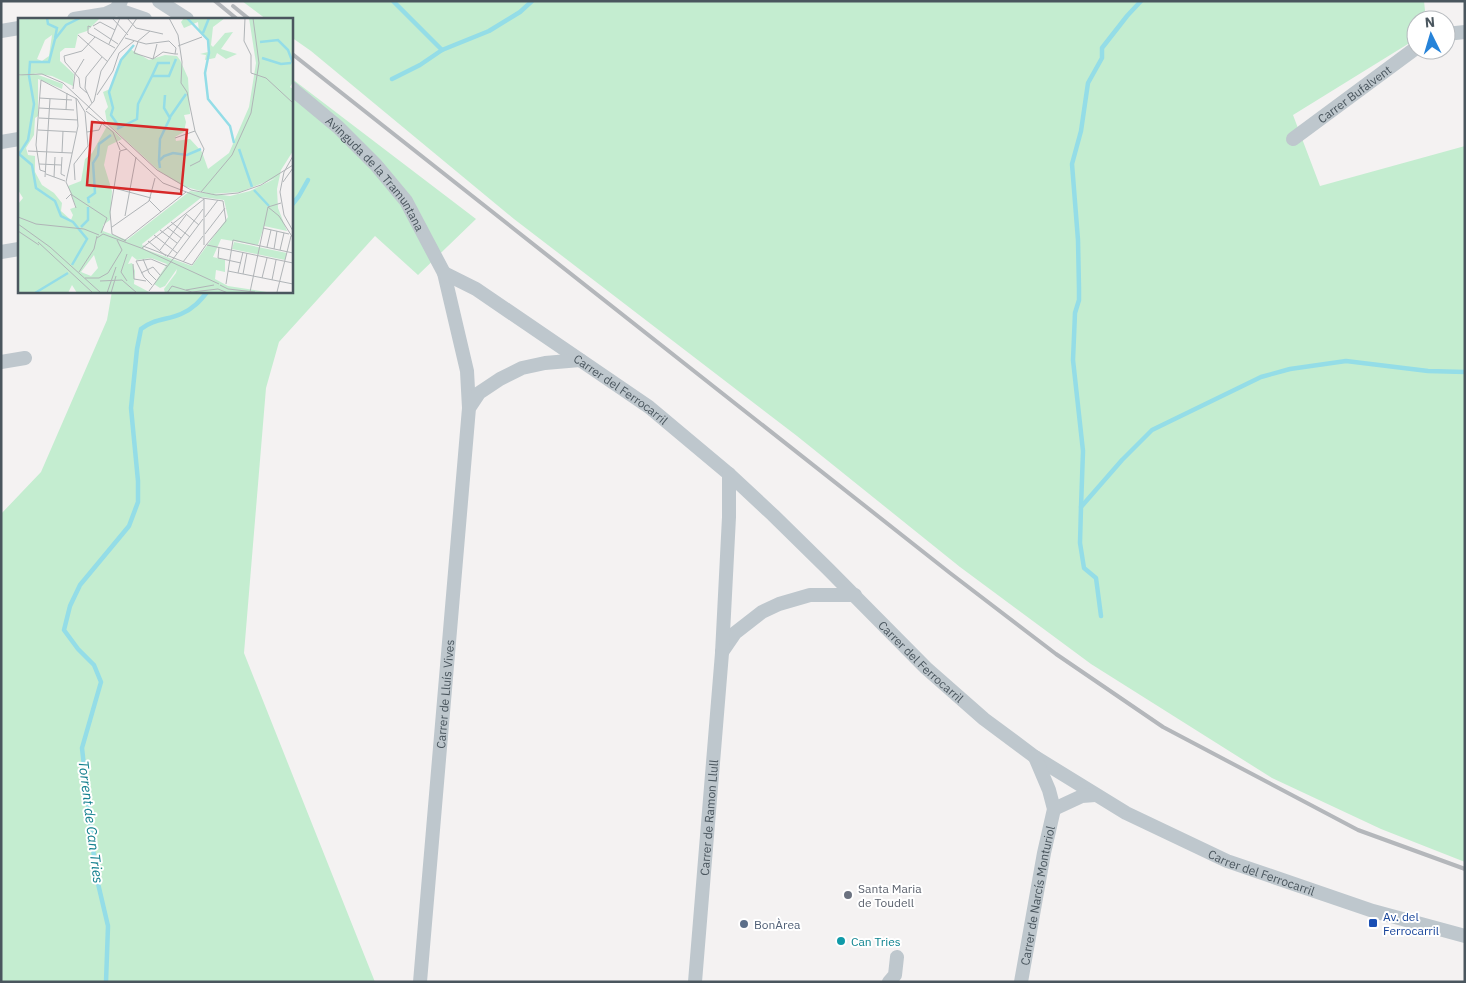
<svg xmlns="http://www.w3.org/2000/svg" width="1466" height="983" viewBox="0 0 1466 983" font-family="'IBM Plex Sans',sans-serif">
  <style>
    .green { fill: #c4edd0 }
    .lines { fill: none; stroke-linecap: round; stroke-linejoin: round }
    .stream { stroke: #94dde7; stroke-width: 4.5 }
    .minor { stroke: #bec7cd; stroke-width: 14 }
    .rail { stroke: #b4b7bb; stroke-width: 4 }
    .worship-dot { fill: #6b7280; stroke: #fff; stroke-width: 2 }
    .transit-dot { fill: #1a4fb4; stroke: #fff; stroke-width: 2 }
    .service-dot { fill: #5c6f8a; stroke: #fff; stroke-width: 2 }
    .culture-dot { fill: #0f9aa8; stroke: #fff; stroke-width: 2 }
    .labels { text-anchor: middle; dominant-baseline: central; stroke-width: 4; stroke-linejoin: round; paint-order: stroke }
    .street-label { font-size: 12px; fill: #4a565e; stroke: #fff }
    .worship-label { font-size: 12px; fill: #5b616d; stroke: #fff; text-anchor: start }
    .transit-label { font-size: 12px; fill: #164399; stroke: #fff; text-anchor: start }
    .service-label { font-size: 12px; fill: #4e5e75; stroke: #fff; text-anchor: start }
    .culture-label { font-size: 12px; fill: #0d838f; stroke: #fff; text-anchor: start }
    .water-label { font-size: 14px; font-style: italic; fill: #15808f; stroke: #fff }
    .inset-river { fill: none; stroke: #94dde7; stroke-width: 2.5 }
    .inset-road { fill: none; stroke: #b0b4b7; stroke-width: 1 }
    .view { fill: #d62828; fill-opacity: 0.15; stroke: #d62828; stroke-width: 2.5 }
    .inset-edge { fill: none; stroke: #4a565e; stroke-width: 2.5 }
  </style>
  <rect width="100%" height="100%" fill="#f4f2f2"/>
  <g class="green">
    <path d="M242,1H1424L1426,20H1416V39L1293,115L1320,186L1465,146V862L1381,829L1272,778L1091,664L960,567L797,436L514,219L311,51L291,37V19H266Z"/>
    <path d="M291,78L476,219L418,275L375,236L279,342L266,388L244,653L375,982H1V514L41,472L107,320L112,291H291Z"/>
  </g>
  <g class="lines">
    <g class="stream">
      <path d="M393,1L442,50"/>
      <path d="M392,79L420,65L442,50L489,31L520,12L532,1"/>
      <path d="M291,206L299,196L308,180"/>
      <path d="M1081,507L1083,451L1073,360L1075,313L1079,300V288L1078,240L1072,164L1081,131L1088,83L1102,58V48L1127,16L1141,1"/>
      <path d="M1101,616L1096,578L1084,568L1080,543L1081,507L1122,460L1152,430L1261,377L1290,369L1346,361L1428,371L1465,372"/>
      <path d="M106,982L108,926L96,875L82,748L101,682L94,665L78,649L64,630L70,606L80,585L129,526L138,502V481L131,408L137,349L141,329C153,319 167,320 181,314C193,309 200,301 208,291"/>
    </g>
    <g class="minor">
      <path d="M159,1L187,19"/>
      <path d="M116,9L145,19"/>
      <path d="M74,19L105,14L116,9L121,1"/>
      <path d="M1,31L19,28"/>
      <path d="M1446,34L1465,32"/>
      <path id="s1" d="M291,88L338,127L376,165L406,201L444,273L467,371L469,408"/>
      <path id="s2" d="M1293,139L1416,48"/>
      <path d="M1,142L19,139"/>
      <path d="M1,252L19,249"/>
      <path id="s3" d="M444,273L476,289L649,407L729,474L773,515L828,569L926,668L984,719L1035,757L1126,813L1227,861L1373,911L1465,936"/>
      <path d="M1,362L25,358"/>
      <path d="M722,652L735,633L762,612L779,604L810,595H855"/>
      <path d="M1054,809L1082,796L1095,795"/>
      <path id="s4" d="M420,982L469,408L479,393L500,379L522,368L545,363L580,360"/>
      <path id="s5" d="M695,982L722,653L729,517V474"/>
      <path d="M889,982L895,975L897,957"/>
      <path id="s6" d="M1021,982L1044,853L1054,809L1049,790L1035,757"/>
    </g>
    <g class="rail">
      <path d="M215,1L237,19"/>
      <path d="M233,6L249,19"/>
      <path d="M291,53L950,573L1056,654L1163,727L1358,830L1465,869"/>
    </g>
  </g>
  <circle class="worship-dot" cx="848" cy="895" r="5"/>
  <rect class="transit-dot" x="1368" y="918" width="10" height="10" rx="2.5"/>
  <circle class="service-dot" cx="744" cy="924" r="5"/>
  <circle class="culture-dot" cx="841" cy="941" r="5"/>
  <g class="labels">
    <g class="street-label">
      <text stroke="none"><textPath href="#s2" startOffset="76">Carrer Bufalvent</textPath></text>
      <text stroke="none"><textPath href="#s1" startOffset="121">Avinguda de la Tramuntana</textPath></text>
      <text stroke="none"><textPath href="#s3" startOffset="212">Carrer del Ferrocarril</textPath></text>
      <text stroke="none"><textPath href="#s3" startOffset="618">Carrer del Ferrocarril</textPath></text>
      <text stroke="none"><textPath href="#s4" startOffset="289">Carrer de Lluís Vives</textPath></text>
      <text stroke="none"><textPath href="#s5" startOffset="165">Carrer de Ramon Llull</textPath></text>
      <text stroke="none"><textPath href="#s3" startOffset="1022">Carrer del Ferrocarril</textPath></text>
      <text stroke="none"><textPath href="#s6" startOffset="88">Carrer de Narcís Monturiol</textPath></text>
    </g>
    <g class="worship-label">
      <text x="858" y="888">Santa Maria<tspan x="858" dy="14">de Toudell</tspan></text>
    </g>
    <g class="transit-label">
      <text x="1383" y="916">Av. del<tspan x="1383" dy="14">Ferrocarril</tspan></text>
    </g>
    <g class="service-label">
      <text x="754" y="924">BonÀrea</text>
    </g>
    <g class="culture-label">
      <text x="851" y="941">Can Tries</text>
    </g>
    <g class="water-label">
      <text transform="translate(91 822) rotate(83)">Torrent de Can Tries</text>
    </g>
  </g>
  <g transform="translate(18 18)">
    <rect width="275" height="275" fill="#f4f2f2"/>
    <path d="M0,0H82L69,13L60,16L57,30H47L42,34V43L56,56L55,68L34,58L15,55L45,66L44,71L20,61V98L17,100L16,117L8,130L10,137L17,138V154L24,167L36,175L44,185L43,193L53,202L55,197L52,191L58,189L50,168L63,163L67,141L74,135L89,108L99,116L104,121L90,128L86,147L94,173L92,202L85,207V213L109,222L172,173L212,178L232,173L258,160L222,174L193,176L165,168L141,153L89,105L87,93L90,89L85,74L92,71L104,39L112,31L131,42L147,37L159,38L162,42L170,60L172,96L166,97L168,104L166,114L157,119L158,123L172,121L184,134L190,151L211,135L231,89L238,45L231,0H275V64L272,69L275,71V133L263,152L259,171L260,190L269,213L246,208L240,227L203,221L195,239L207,242V254L198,252L197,261L210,268L255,275H147L146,271L158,255L159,251L147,268L142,270L136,266L149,246L133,240L119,242L114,238L110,246L114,245L117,253L116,266L133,275H59L54,267L50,275H0V186L5,180L0,172V58L4,57H0ZM34,17L31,38L24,43L19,41L27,22ZM184,179L206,182L210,199L174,248L126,231L124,226ZM76,237L80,250L73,258L63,254ZM166,0H207L195,9L193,27L195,29L207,15L215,14L203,31L219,36L208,41L199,35L197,40L187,42L188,37L182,36L190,34L189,22L181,14L180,4L166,10L163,4ZM216,224L269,235L267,242L214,231Z" fill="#c4edd0" fill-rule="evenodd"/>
    <path class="inset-river" d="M29,0L30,6L39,10L37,20M169,0L190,22L191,35L187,55L190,81L212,108L216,125M185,15L191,0M242,24L260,22L270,32L275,45M244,40L263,46L273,45M134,58L140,45H152M152,99L168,76M102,110L93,97L95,90L91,74L103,42L116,27M99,111L119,101L120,86L134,58H151L158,41M221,131L234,169M141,143L142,121L152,100L146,90L147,77M142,150L141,143L146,138L155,135L169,137L183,131M236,172L251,188M71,185L70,180L77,175L75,145L80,137L81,126L93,117M63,209L70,202V189M54,247L69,221L55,204L43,198L37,183L18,170L14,147L1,136L10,122L16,86L11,58L12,44H31L37,21L48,7L62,0M17,275L50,255"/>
    <path class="inset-road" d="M94,0L110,17M109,0L118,10L145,16M151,0L160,17L164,44L163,65L169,74L177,113L186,131L182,143L172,148M227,0L226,23L233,37V55L248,60L275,85M75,8L82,4L97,12M73,9L70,8V15L97,30M76,10L100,26M60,17L90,44M107,20L128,26L151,23L158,30L157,36H160M119,24L132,13M120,24L116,35L135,41M91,26L102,0M160,28L184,19M135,41L145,34L157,36M135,41L139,26M0,57L24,56L45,65L139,152L173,172L198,177L220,175L243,167L275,147M23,62L18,127L22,152L28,154M23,62L59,81L67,94M55,71L57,56L66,41M69,75L62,69L61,60L47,44L46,38L64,33L77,19M79,77L95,53L101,35L116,23M21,80L54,82M58,80L60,108L48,164L54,177L89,200L83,215M74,85L67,70L68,59L84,39M21,90L56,92M48,92L49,75M68,92L76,83L83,53L119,0M68,93L95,114L102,132M21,100L60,102M20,112L58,114M69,114L81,112L84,105M157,120L177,113M101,124L145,165L184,180L205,183L208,203L188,227M10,133L54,135M44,135L45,113M275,138L266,154L262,174L266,197L275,213M44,139L43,156L47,158M21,146L43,147M28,156L47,163M27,159L32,81M36,159L37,139M57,162L56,146L70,128L67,94M265,164L275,150M96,170L133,180M183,174L214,137L233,95L241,45L235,0M186,180V227M48,181L53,176L58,190M131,182L143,194M263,185L250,189L261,198L275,220M168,196L181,207M107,198L118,139M0,199L18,206L66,211L81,217M187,199L200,182M153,204L172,219M0,206L32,229L83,275M94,209L131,183L137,160M149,209L163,220M245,210L271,216M142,212L159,225M0,213L21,227M187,216L207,190M136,217L159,235M79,220L85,216L123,230L201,266M106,223L168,174M108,223L94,216L92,194L102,133L109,131M130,223L148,238M20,224L75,275M189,227L275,245M125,228L174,247L188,227M201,229L200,240L223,245M249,229L253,212M124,230L186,181M256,231L259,213M142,232L168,197M262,232L266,215M109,236L103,254L109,263M149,239L185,191M125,241L131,255L138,262M165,244L185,218M115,246L116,261L128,263M210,253L275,266M61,254L76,231L79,218M123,255L135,249L142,257M220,255L225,234M225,256L229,235M67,260H81L90,255L104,232L99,222M244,260L249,240M254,262L258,242M82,263L104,262L119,275M208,266L215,222L275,235M134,267L126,259L118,243L133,241L149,248M202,267L210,271L237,274M168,272L196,267M131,273L185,201M232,274L250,189M259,274L273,218M89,275L98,249M93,275L98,258M149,275L154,268L174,274L200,271L210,275"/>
    <path class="view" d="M74,104L169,112L163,176L69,167Z"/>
    <rect width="275" height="275" class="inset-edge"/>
  </g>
  <rect width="1466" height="983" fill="none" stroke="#4a565e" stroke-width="5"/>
  <g transform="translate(1431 35) rotate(355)"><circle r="24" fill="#ffffff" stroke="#b7bbbf"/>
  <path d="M0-4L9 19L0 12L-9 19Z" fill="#2683d9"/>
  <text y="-8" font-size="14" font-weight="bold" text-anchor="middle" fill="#4a565e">N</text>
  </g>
</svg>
